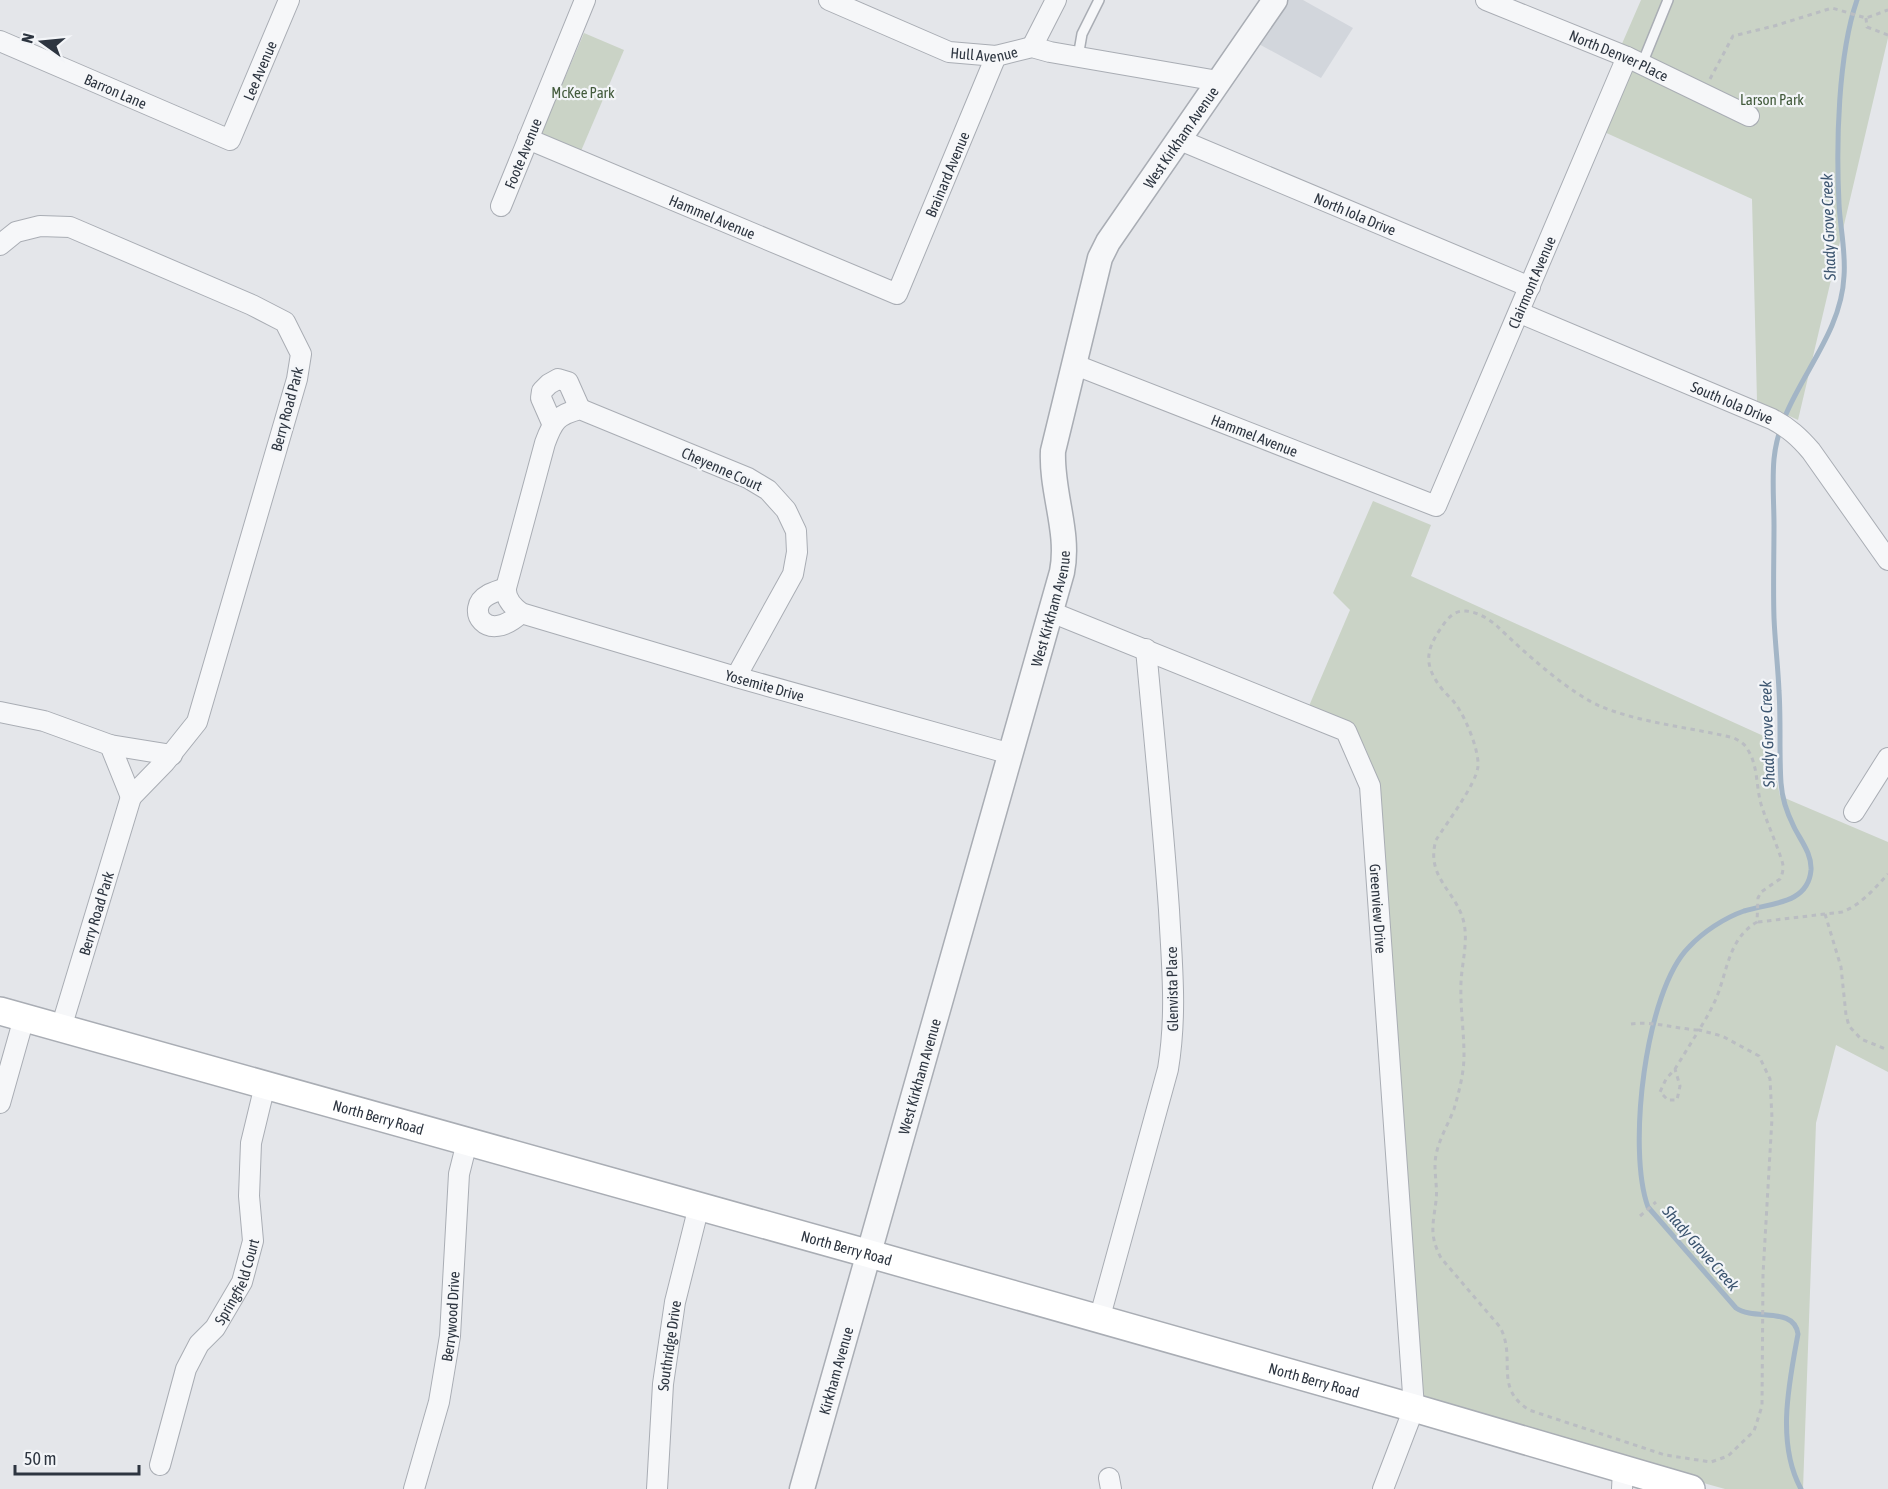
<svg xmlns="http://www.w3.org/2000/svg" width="1888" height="1489" viewBox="0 0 1888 1489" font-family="'Asap Condensed',sans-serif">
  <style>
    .built { fill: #d2d6dc }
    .green { fill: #cad3c6 }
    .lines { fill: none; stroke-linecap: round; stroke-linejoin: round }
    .stream { stroke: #a3b5c6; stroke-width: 5 }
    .service-casing { stroke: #a9adb4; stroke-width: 12 }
    .minor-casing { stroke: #a9adb4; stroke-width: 22 }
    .tertiary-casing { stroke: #a9adb4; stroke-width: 27 }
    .secondary-casing { stroke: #a9adb4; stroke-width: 30 }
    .path { stroke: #babdc2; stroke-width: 3; stroke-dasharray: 4.5 4.5; stroke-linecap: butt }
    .service { stroke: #f6f7f9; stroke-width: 9 }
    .minor { stroke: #f6f7f9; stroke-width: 20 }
    .tertiary { stroke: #f6f7f9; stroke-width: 24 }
    .secondary { stroke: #fff; stroke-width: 27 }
    .labels { text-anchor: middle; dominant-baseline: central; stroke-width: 4.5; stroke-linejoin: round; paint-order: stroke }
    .street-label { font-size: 15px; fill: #2d3540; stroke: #f3f5f8 }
    .park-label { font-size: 15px; fill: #435b3c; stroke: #f3f5f8 }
    .water-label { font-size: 16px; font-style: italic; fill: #3c5570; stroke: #f3f5f8 }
  </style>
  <rect width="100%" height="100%" fill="#e4e6ea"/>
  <path class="built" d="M1288,0H1303L1353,28L1321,78L1257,43Z"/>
  <g class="green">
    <path d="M1641,0H1888V38L1798,420L1757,401L1752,199L1602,131L1621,46Z"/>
    <path d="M584,33L624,50L581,151L541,134Z"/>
    <path d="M1373,501L1431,525L1411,576L1768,738L1780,796L1888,842V1072L1836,1045L1816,1123L1803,1489H1725L1434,1408L1425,1400L1422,1388L1373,772C1363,727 1346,725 1309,706L1350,610L1333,593Z"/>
  </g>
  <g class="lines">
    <path class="stream" d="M1801,1489C1776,1443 1789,1383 1798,1334C1794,1306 1755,1321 1736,1308L1648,1207C1627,1150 1645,991 1689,947C1703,932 1724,918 1744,911C1769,903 1808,905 1811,870C1812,854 1801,841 1794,827C1787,813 1782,799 1781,783C1779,753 1781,722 1779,691C1778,667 1775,642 1774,618C1773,587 1774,556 1774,525C1774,504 1772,481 1774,459C1780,392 1841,344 1844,276C1846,252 1840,227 1839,204C1836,144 1838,55 1857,0"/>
    <g class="service-casing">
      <g id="service">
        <path d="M1078,57L1082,34L1099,0"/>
        <path d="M1642,64L1668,0"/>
      </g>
    </g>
    <g class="minor-casing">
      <g id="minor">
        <path id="s1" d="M829,0L949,52L996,56L1032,47L1050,52L1218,81"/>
        <path id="s2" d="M1486,0L1627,57L1749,116"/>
        <path id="s3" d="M0,41L230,140L289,0"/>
        <path d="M1032,47L1056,0"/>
        <path id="s4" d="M528,139L897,294L996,56"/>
        <path id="s5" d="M1180,140L1530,287"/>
        <path id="s6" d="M501,206L585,0"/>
        <path d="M0,245L16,232L40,226L70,227L252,305L285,322L301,354L297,379L197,722L165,762L131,797L110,745L44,721L0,712"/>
        <path id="s7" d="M1520,313L1772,419C1789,428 1799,437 1811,451L1888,560"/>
        <path id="s8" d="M1073,364L1436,506L1627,57"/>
        <path d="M552,423L541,398L542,391L549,384L558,379L568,382L580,409"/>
        <path d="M506,588C501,590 493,592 488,595C464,608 486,646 521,613"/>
        <path id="s9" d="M1051,612L1346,731L1370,786L1414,1408L1383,1489"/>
        <path id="s10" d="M736,677L793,574L797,552L796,531L786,510L768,490L748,478L580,409C557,415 553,421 545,443L506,588C505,599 513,607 521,613L736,677L1011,754"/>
        <path d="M110,745L172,755"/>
        <path d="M1854,812L1888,758"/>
        <path id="s11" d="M61,1028L131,797"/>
        <path d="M0,1103L24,1018"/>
        <path d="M1099,1320L1168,1069C1177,1014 1172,966 1169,910C1163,823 1154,736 1146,649"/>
        <path id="s12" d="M160,1465L186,1369L199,1344L215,1328L242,1282L253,1241L249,1196L251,1143L265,1085"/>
        <path d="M1109,1478L1111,1489"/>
        <path id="s13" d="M414,1489L439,1402L450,1336L459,1174L467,1142"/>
        <path id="s14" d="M657,1489L663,1384L675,1302L699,1206"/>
        <path d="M1622,1489L1623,1470"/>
      </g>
    </g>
    <g class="tertiary-casing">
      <g id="tertiary">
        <path id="s15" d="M802,1489L1062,572C1070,532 1051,492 1053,451L1100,258L1108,242L1275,0"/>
      </g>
    </g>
    <g class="secondary-casing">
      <g id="secondary">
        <path id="s16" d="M0,1011L870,1254L1414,1408L1691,1489"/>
      </g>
    </g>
    <g class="path">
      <path d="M1866,18L1867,27L1888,35"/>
      <path d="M1710,79L1733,36L1774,26L1832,8L1866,18L1888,10"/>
      <path d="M1825,914L1841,967L1846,1015L1849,1026L1861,1039L1888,1050"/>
      <path d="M1758,922L1842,912C1861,905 1874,889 1888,874"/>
      <path d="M1631,1024C1654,1021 1676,1029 1699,1030C1707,1017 1714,1005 1719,991C1728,965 1731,937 1757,922L1758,898L1761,892L1780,879C1783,873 1784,867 1782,861C1776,842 1767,823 1761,804C1756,786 1758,766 1748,750C1745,744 1740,741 1734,738C1690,727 1645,724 1602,707C1570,694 1523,651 1498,627C1489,619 1478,612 1466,611C1454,610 1447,619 1441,628C1425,651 1424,666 1442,689C1447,695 1453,700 1457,706C1466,719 1479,750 1478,766C1477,783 1446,824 1436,840C1425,878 1457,891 1464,923C1468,942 1462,963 1461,982C1460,1007 1464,1031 1464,1055C1464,1073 1459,1092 1454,1109C1448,1125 1439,1139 1436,1155C1433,1170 1438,1186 1436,1201C1433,1225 1429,1235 1441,1258L1500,1327C1517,1359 1493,1387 1529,1410L1665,1455L1711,1462L1728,1456L1754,1431L1762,1406L1763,1274L1772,1118L1770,1079L1759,1056L1722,1036L1699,1030L1675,1069L1666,1079L1660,1092L1668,1100H1677L1680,1086L1675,1069"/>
      <path d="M1640,1216L1656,1202"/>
    </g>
    <use href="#service" class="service"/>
    <use href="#minor" class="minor"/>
    <use href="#tertiary" class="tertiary"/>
    <use href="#secondary" class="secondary"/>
  </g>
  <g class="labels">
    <g class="street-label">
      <text stroke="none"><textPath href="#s1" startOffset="166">Hull Avenue</textPath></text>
      <text stroke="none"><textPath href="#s2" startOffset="144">North Denver Place</textPath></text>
      <text stroke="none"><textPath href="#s3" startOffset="326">Lee Avenue</textPath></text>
      <text stroke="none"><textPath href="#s3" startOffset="126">Barron Lane</textPath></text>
      <text stroke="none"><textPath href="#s15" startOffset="1419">West Kirkham Avenue</textPath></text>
      <text stroke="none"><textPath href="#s6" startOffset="57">Foote Avenue</textPath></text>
      <text stroke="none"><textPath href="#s4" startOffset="530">Brainard Avenue</textPath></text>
      <text stroke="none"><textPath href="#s5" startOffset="190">North Iola Drive</textPath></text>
      <text stroke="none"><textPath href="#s4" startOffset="200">Hammel Avenue</textPath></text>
      <text stroke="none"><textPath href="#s8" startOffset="633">Clairmont Avenue</textPath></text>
      <text stroke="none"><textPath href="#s7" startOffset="230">South Iola Drive</textPath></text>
      <text transform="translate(287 409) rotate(-75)">Berry Road Park</text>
      <text stroke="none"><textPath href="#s8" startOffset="195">Hammel Avenue</textPath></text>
      <text transform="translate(722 469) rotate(24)">Cheyenne Court</text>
      <text stroke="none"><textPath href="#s15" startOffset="915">West Kirkham Avenue</textPath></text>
      <text stroke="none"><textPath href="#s10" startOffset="903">Yosemite Drive</textPath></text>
      <text stroke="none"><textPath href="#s9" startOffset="501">Greenview Drive</textPath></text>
      <text stroke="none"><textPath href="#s11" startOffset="120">Berry Road Park</textPath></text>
      <text transform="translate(1172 989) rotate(-91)">Glenvista Place</text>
      <text stroke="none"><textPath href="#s15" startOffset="429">West Kirkham Avenue</textPath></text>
      <text stroke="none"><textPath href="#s16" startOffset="393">North Berry Road</textPath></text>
      <text stroke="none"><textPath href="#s16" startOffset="879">North Berry Road</textPath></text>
      <text stroke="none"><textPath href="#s12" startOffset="202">Springfield Court</textPath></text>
      <text stroke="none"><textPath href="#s13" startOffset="177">Berrywood Drive</textPath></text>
      <text stroke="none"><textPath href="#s14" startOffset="144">Southridge Drive</textPath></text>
      <text stroke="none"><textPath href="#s15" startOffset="123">Kirkham Avenue</textPath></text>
      <text stroke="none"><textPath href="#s16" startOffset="1365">North Berry Road</textPath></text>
    </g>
    <g class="park-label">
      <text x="583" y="92">McKee Park</text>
      <text x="1772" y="99">Larson Park</text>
    </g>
    <g class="water-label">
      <text transform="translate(1828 227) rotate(-92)">Shady Grove Creek</text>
      <text transform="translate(1767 734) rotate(-92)">Shady Grove Creek</text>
      <text transform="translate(1701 1248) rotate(49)">Shady Grove Creek</text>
    </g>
  </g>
  <g transform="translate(42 42) rotate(285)" stroke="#f3f5f8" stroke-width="4.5" paint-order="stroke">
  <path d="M0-4.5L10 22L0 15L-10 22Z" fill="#2d3540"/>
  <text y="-9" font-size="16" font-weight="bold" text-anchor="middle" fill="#2d3540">N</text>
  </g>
  <path d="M15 1465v9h124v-9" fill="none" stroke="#2d3540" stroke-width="3"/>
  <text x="24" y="1465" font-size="18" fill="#2d3540" stroke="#f3f5f8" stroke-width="4.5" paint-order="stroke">50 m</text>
</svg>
